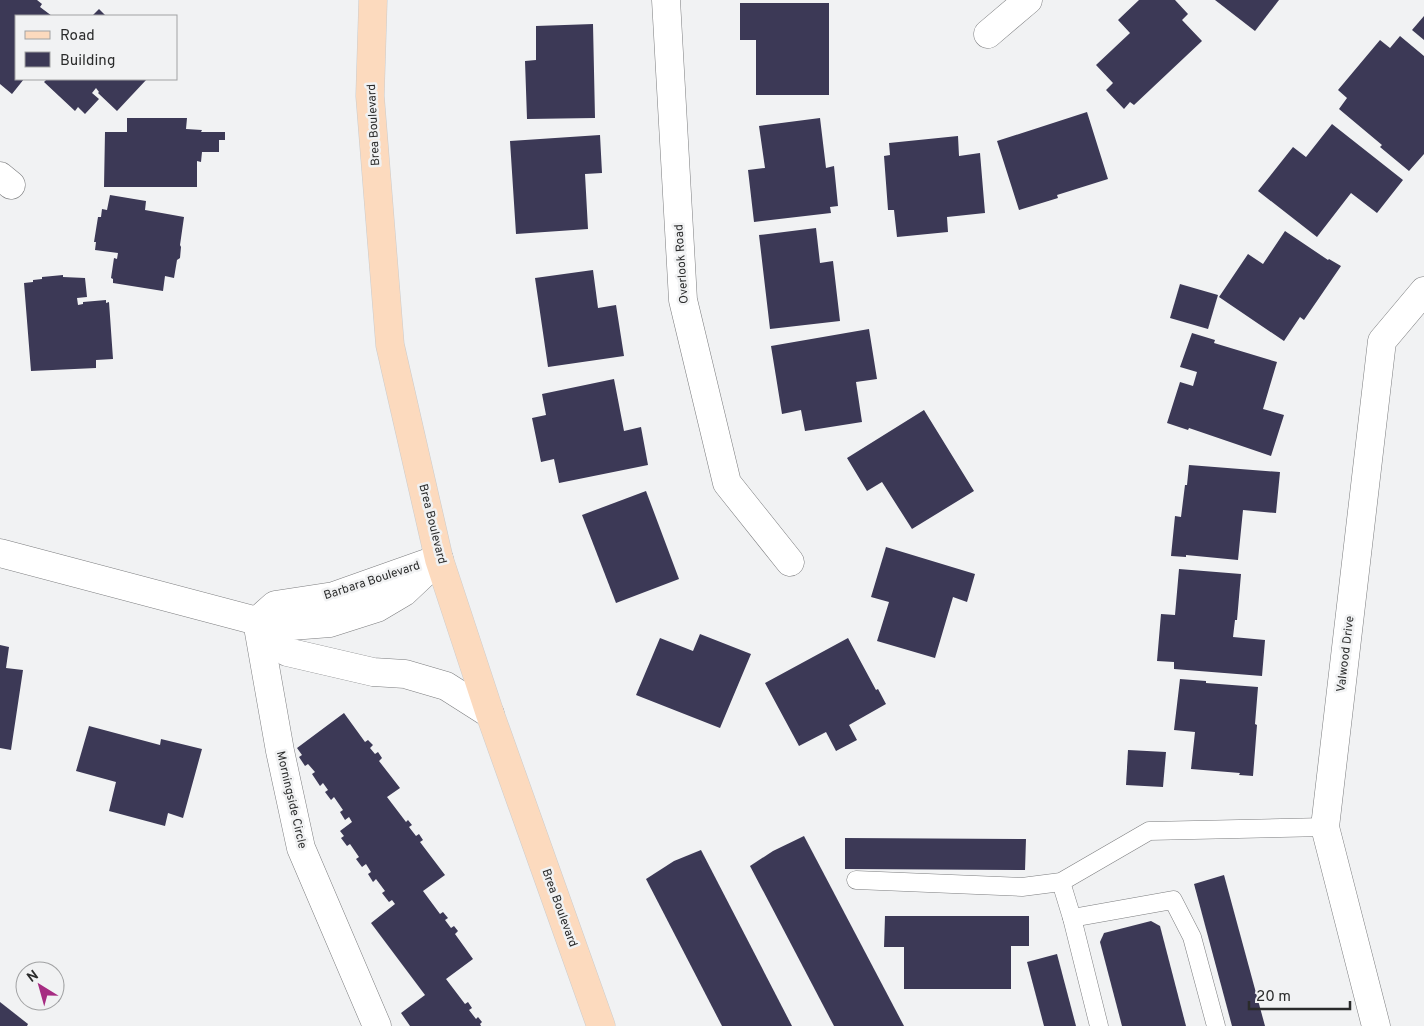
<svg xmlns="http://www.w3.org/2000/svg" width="1424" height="1026" viewBox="0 0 1424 1026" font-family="Overpass,sans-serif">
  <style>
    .building { fill: #3c3956 }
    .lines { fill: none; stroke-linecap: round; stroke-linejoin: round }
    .service-casing { stroke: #7c7d7f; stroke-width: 19 }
    .minor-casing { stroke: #7c7d7f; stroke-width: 29 }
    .primary-casing { stroke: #ccc; stroke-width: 29 }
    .service { stroke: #fff; stroke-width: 18 }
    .minor { stroke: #fff; stroke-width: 28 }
    .primary { stroke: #fcdabe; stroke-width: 28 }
    .labels { text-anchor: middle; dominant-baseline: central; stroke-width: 5; stroke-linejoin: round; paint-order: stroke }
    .street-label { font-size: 12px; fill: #2a2b2b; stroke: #f1f2f3 }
  </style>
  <rect width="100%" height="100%" fill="#f1f2f3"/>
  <g class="building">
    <path d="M0,0H37L42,4L40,7L52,16H16V79H24L12,94L0,84Z"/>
    <path d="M1139,0H1175L1188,14L1182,20L1202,41L1134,105L1130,102L1124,109L1106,90L1113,83L1096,65L1130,33L1118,20Z"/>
    <path d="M1215,0H1279L1255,31Z"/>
    <path d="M740,3H829V95H756V40H740Z"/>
    <path d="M99,9L106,16H92Z"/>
    <path d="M1424,16V40L1412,30Z"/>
    <path d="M593,24L595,118L527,119L525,61L536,60V26Z"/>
    <path d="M1400,36L1424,56V154L1409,171L1380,147L1382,145L1339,109L1347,98L1338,90L1380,40L1390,48Z"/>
    <path d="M47,79H147L117,111L98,93L99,92L96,88L92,93L99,99L85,114L78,107L75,111L44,82Z"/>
    <path d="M1087,112L1108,179L1057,195L1058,198L1019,210L997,141Z"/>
    <path d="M127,118H187L186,129L202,130L201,132H225V140H219V152H202L201,162L197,161V187H104L105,132H127Z"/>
    <path d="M820,118L826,168L834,166L838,206L830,207L831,213L754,222L748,170L765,168L759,126Z"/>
    <path d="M1332,124L1403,180L1377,213L1351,193L1317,237L1258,191L1293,147L1306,157Z"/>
    <path d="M600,135L602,173L585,174L588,229L516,234L510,141Z"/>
    <path d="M958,136L959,156L980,153L985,213L947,217L948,232L897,237L894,210H888L884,156L890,155L889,143Z"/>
    <path d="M110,195L146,201L145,210L184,217L180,245L181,247L180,258L177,260L174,278L165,276L163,291L113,283V279L111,278L114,258L117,259L118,253L95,250L96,242H94L98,217H101L102,209L107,210Z"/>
    <path d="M816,228L820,263L833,261L840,321L770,329L759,235Z"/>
    <path d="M1285,231L1328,260L1329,259L1341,266L1304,320L1300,317L1284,341L1219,297L1248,254L1263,264Z"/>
    <path d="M593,270L598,308L616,305L624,356L548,367L535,278Z"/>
    <path d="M63,275V277L85,278L87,297L77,298L78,305L83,304V302L106,300V303L109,302L113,359L96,360V368L31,371L24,283L33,282V280L42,279V277Z"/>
    <path d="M1180,284L1218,295L1208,329L1170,318Z"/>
    <path d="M869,329L877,379L856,382L862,422L805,431L801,410L782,414L771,346Z"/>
    <path d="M1192,333L1215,340L1214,343L1277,362L1263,409L1284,415L1271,456L1189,428L1188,430L1167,423L1180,382L1193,386L1197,372L1180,367Z"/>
    <path d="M614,379L624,431L641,427L648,465L559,483L554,459L541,462L532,418L546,415L542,394Z"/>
    <path d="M924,410L974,491L912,529L882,482L867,491L847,458Z"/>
    <path d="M1189,465L1280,472L1276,513L1243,510L1238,560L1186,555V557L1171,556L1175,516L1181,517L1185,485H1187Z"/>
    <path d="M646,491L679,579L616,603L582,515Z"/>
    <path d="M886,547L975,574L967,602L953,597L935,658L877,641L889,602L871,597Z"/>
    <path d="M1179,569L1241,574L1237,620H1235L1233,637L1265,640L1262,676L1174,669V662L1157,661L1161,614L1175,615Z"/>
    <path d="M700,634L751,654L720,728L636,695L660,638L693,651Z"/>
    <path d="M848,638L876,690L878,689L886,704L849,725L857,740L836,751L826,732L799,746L765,683Z"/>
    <path d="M0,645L9,647L6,668L23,670L11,750L0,748Z"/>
    <path d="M1180,679L1206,681V683L1258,687L1255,724L1257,725L1253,776L1239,775L1240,773L1191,769L1195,732L1174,730Z"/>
    <path d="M344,713L365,742L368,740L373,745L370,748L375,754L378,752L382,758L379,761L400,788L387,797L406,822L408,820L412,825L409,827L416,836L419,834L423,840L420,842L445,875L423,891L440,914L443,912L448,918L445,920L451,928L454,926L458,931L455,934L473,959L446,979L465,1004L468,1002L472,1008L469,1010L476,1019L478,1017L482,1022L480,1024L481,1026H410L401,1013L425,995L371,923L395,904L392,900L389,902L382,893L385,891L376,879L373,882L368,874L371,872L366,864L362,867L356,859L359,857L350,844L347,846L341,838L344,836L340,831L352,822L349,817L345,820L340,812L343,810L334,797L331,800L325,792L328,790L323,783L320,786L312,774L315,772L308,764L305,766L299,757L302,755L297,748Z"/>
    <path d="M89,726L160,745L161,739L202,749L183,818L168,813L165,826L109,811L116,782L76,771Z"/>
    <path d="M1128,750L1166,752L1163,787L1126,785Z"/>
    <path d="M804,836L904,1026H834L750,866L773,851Z"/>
    <path d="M845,838L1026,839L1025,870L845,869Z"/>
    <path d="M701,850L792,1026H722L646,879L674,861Z"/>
    <path d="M1224,875L1265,1026H1232L1194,884Z"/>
    <path d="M885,916H1029V946H1011V989H904V947H884Z"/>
    <path d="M1151,921L1160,926L1186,1026H1122L1100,942L1104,933Z"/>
    <path d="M1057,954L1076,1026H1044L1027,962Z"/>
    <path d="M55,976L62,977L59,1002H55Z"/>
    <path d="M0,1002L28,1024L27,1026H0Z"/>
  </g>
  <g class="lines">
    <g class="service-casing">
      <g id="service">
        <path d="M856,880L1022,887L1061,882L1149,831L1325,827"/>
        <path d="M1061,882L1072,918L1099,1026"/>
        <path d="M1072,918L1173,900L1192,937L1216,1026"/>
      </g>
    </g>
    <g class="minor-casing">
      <g id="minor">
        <path d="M666,0L683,300L727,483L790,562"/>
        <path d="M988,34L1028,0"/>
        <path d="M0,176L11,185"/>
        <path d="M0,553L257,621L291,626L330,623L377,608L404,592L439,559"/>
        <path d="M257,621L280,751L301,848L377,1026"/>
        <path d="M257,621L287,652L373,672L405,674L446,686L490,714"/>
        <path d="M257,621L275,605L334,596L430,562"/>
        <path d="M1376,1026L1325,827L1382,341L1424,291"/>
      </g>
    </g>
    <g class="primary-casing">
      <path id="primary" d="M373,0L370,96L390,345L439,559L490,714L601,1026"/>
    </g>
    <use href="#service" class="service"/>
    <use href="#minor" class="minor"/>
    <use href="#primary" class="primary"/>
  </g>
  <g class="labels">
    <g class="street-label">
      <text transform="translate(374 125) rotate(-93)">Brea Boulevard</text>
      <text transform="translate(682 264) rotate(-94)">Overlook Road</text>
      <text transform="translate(432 524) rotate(76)">Brea Boulevard</text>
      <text transform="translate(372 581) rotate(-18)">Barbara Boulevard</text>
      <text transform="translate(1346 654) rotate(-83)">Valwood Drive</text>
      <text transform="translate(291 800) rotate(77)">Morningside Circle</text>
      <text transform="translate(559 908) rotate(70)">Brea Boulevard</text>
    </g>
  </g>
  <rect x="15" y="15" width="162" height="65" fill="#f1f2f3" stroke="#a1a2a3"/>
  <rect x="25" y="31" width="25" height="8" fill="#fcdabe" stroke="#a1a2a3"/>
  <text x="60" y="40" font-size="15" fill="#2a2b2b">Road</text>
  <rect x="25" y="52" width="25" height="15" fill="#3c3956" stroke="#a1a2a3"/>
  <text x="60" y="65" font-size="15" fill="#2a2b2b">Building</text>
  <g transform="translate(40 986) rotate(323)"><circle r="24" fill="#f1f2f3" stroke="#a1a2a3"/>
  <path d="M0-4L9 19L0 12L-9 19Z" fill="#a62c82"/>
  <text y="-8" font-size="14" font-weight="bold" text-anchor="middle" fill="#2a2b2b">N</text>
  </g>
  <path d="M1249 1001v8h101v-8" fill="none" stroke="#2a2b2b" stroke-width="2.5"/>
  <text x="1256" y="1001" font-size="15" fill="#2a2b2b" stroke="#f1f2f3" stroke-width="4" paint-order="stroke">20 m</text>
</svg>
